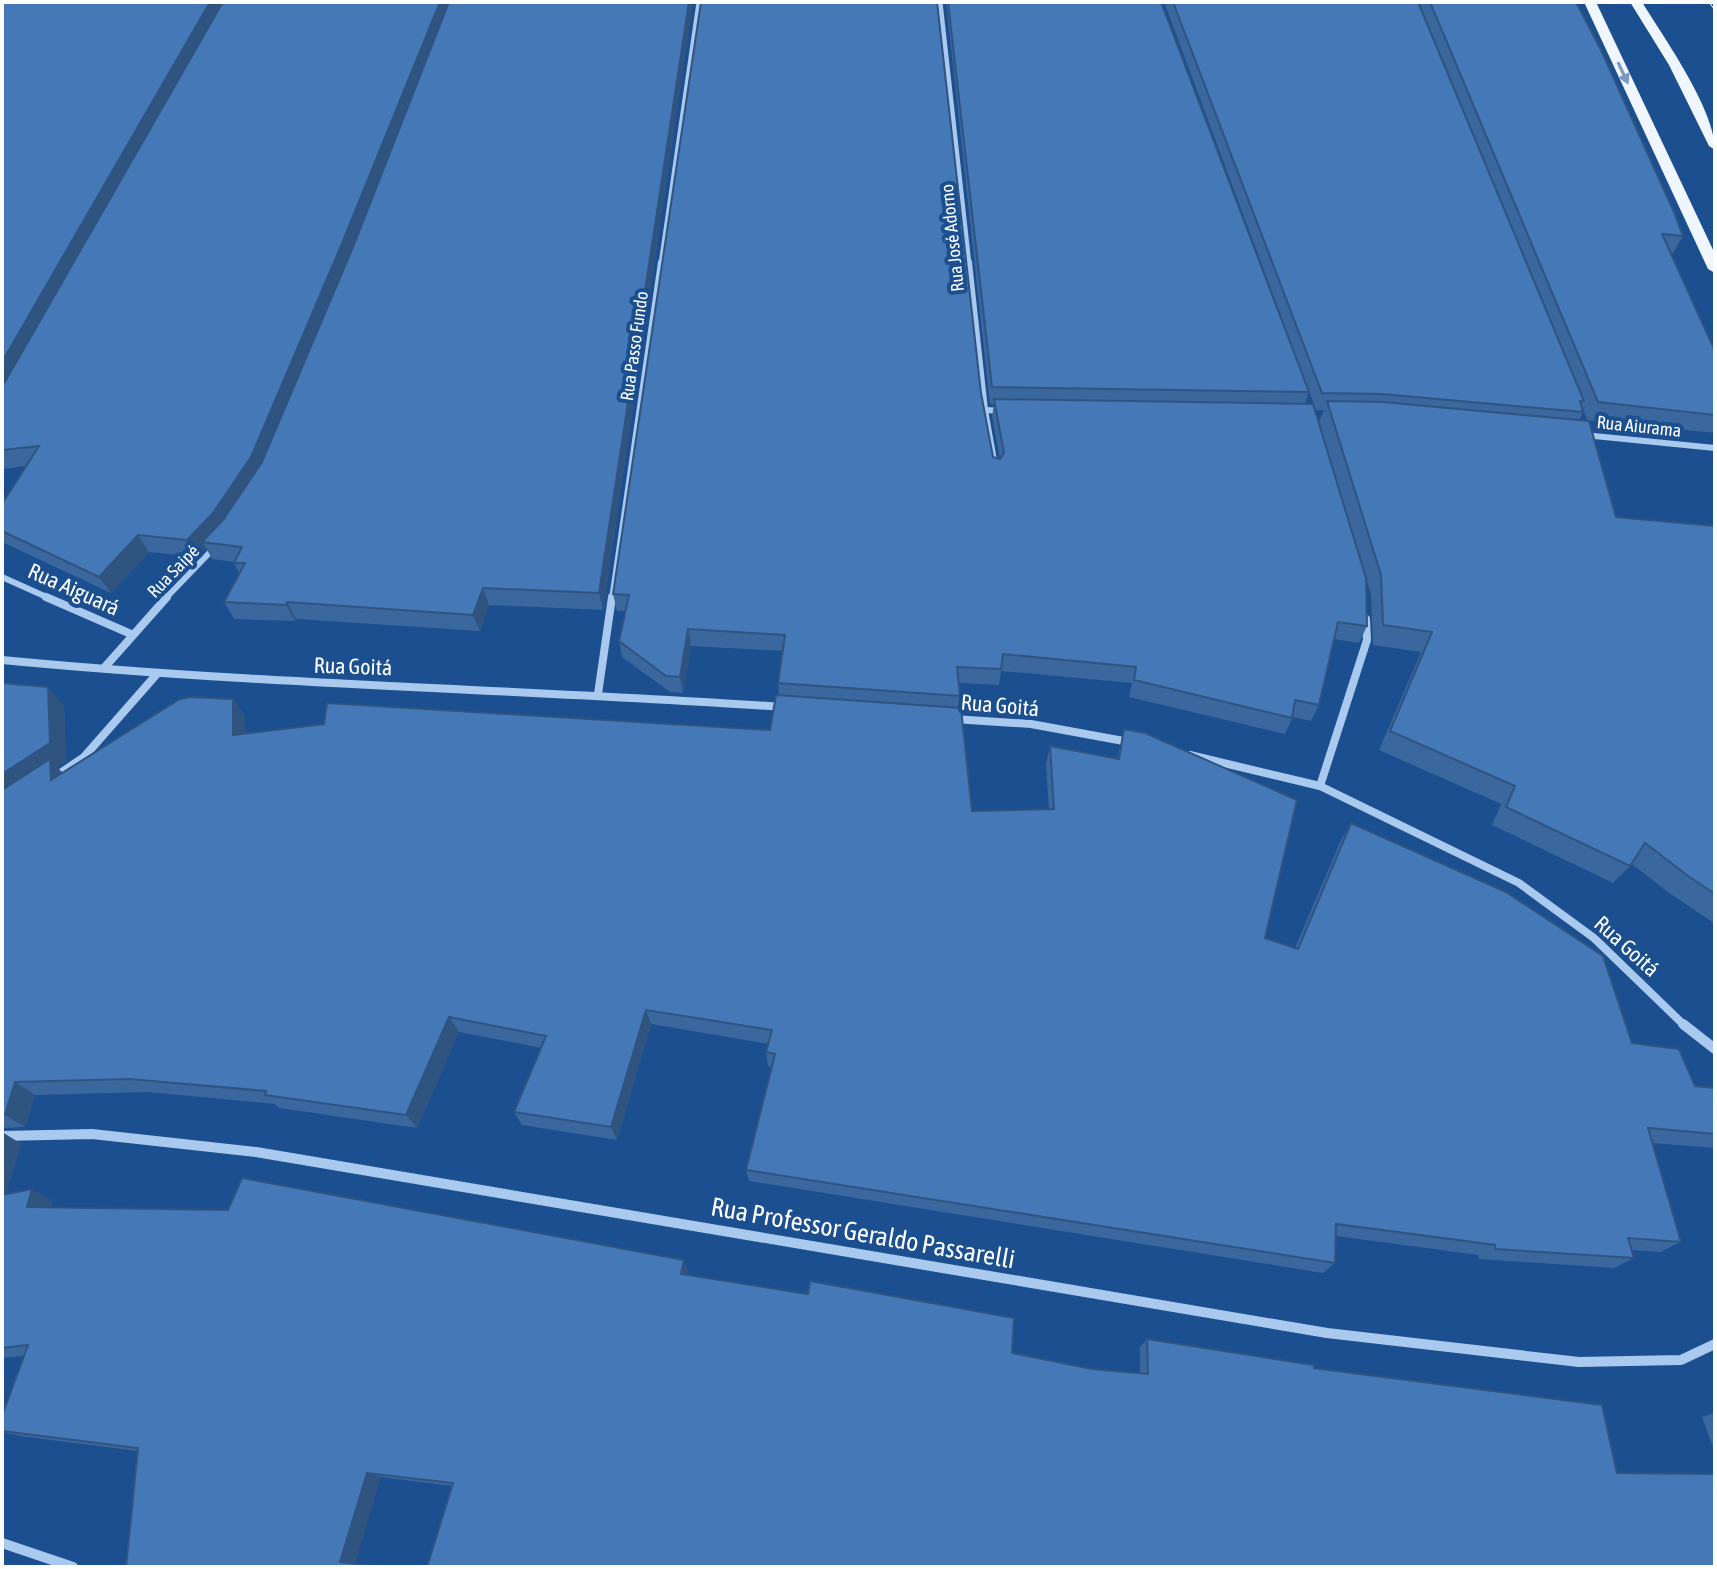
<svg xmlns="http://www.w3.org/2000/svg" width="1717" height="1569" viewBox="0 0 1717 1569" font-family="'Asap Condensed',sans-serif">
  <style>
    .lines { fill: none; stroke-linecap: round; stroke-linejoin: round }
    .minor-far3 { stroke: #a9c9ee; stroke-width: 5 }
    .minor-far2 { stroke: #a9c9ee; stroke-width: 6 }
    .minor-far1 { stroke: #a9c9ee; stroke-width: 8 }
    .minor { stroke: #a9c9ee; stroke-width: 10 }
    .primary { fill: #f0f6ff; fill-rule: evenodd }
    .rail-casing { stroke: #fff; stroke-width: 6 }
    .rail { stroke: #1b4f8f; stroke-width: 4; stroke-dasharray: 11; stroke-linecap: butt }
    .wall { fill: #3a679d }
    .shaded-wall { fill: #305480 }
    .building { fill: #4478b7; stroke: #305480; stroke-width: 2 }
    .oneway { fill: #7b9ac1 }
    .labels { text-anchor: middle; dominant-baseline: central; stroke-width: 8; stroke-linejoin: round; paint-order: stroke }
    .far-street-label { font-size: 18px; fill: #fff; stroke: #1b4f8f }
    .street-label { font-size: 22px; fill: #fff; stroke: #1b4f8f }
    .near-street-label { font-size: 26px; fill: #fff; stroke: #1b4f8f }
  </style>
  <rect width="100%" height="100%" fill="#1b4f8f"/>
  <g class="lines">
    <g class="minor-far3">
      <path d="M940,2L969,264"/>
      <path d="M661,264L699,2"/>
    </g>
    <g class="minor-far2">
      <path d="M969,262L985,410L995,466"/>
      <path d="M985,410L1004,411"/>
      <path d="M1584,435L1715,448"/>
      <path d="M2,577L51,599"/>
      <path d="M165,599L216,546"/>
      <path d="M612,599L661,262"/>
    </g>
    <g class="minor-far1">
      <path d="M46,597L131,634"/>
      <path d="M2,660C262,685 523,689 784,707"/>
      <path d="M104,668L167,597"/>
      <path d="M598,694L612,597"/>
      <path d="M953,719L1031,724L1129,742"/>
      <path d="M1190,755L1320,786L1519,883L1594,938L1685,1026"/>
      <path d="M53,778L84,757L156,675"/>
      <path d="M1320,786L1367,640L1366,619"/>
    </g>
    <g class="minor">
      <path d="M1683,1024L1715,1049"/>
      <path d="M2,1136L92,1134L256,1152L1327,1333L1579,1362L1681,1360L1715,1344"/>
      <path d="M2,1543L73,1567"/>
    </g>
    <g class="primary">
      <path d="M1584,2H1596L1715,254V273L1708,269Z"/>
      <path d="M1630,2H1642C1664,38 1715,109 1715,150L1709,146L1669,65Z"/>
    </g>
    <g class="rail-casing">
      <path id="rail" d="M1712,2L1715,6"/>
    </g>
    <use href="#rail" class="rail"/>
  </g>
  <g class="wall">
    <path d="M2,2H693L603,610L489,605L480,631L296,619L295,621L234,619L224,602L239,573L234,563V562L212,559L206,548L197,557L149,552L111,593L2,542V504L26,466L3,469L2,467Z"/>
    <path d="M946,2H1161L1309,392L1305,404L1365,578L1319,422L1324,410H1316L1164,2H1576L1683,236L1673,253H1670L1715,351V433L1587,420L1582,406L1583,412L1579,420L1616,517L1715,526V924L1669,893L1632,864L1613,883L1492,825L1501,804L1379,750L1421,652L1373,645L1371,596L1366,578L1367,626L1359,643L1334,639L1319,705L1311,721L1293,717L1285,734L1129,697L1132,683L1001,671L999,685L959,683L960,696L958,708L972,811L1049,810L1046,764L1050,746L1117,759L1124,729L1265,938L1295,948L1341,840L1351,823L1632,1043L1695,1086L1715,1088V1148L1652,1143L1681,1242L1660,1252L1631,1250L1634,1258L1614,1268L1479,1259L1478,1255L1336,1236L1335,1263L1323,1273L749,1181L746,1170L772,1067L768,1066L766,1052L768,1044L651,1024L617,1140L522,1125L514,1112L542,1048L459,1032L417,1128L279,1108L275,1104L147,1092L35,1095L25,1127L2,1128V683L64,706L66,761L57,767L62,773L233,699L245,717V733L770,730L779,695L778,683L783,651L691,646L683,693L670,692L622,657L619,641L626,611H617L613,594L981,393L993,457L1000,459L992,416L994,404H990Z"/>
    <path d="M2,1132L21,1144L6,1194L52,1200L51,1207L688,1270L687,1275L1012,1353L1092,1369L1140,1374V1347L1147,1339L1314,1365L453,1486L381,1477L126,1567L137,1451L20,1436L2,1432V1416L24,1356L2,1358Z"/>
    <path d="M1715,1413V1453L1702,1417Z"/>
  </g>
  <g class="shaded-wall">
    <path d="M210,2H226L2,401V362Z"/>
    <path d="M440,2H450L349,258L260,474L223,530L202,542L206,548L197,557L187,540Z"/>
    <path d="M689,2H693L603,610L599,593Z"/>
    <path d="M138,535L149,552L111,593L99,577Z"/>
    <path d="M483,588L489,605L480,631L473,615Z"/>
    <path d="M287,602L296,619L295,621L286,605Z"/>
    <path d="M688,629L691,646L683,693L680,677Z"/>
    <path d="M48,687L64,706L66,761L57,767L67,777L2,804V774Z"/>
    <path d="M233,699L245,717V753L233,735Z"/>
    <path d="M646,1010L651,1024L617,1140L611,1127Z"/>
    <path d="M449,1017L459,1032L417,1128L406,1115Z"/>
    <path d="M15,1082L35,1095L25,1127L5,1115Z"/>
    <path d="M2,1132L21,1144L2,1209Z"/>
    <path d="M32,1189L52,1200L48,1218L27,1207Z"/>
    <path d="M684,1260L688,1270L685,1283L681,1274Z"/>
    <path d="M367,1473L381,1477L355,1565L340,1562Z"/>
  </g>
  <g class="building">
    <path d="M2,2H210L2,362Z"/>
    <path d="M223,2H440L343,241L251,457L213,513L187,540L138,535L99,577L2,531V504L39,446L2,450V387Z"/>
    <path d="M449,2H689L599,593L483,588L473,615L287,602L286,605L224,602L245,563H234L242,547L202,542L223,520L262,462L353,247Z"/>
    <path d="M701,2H937L981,393L993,457L1000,459L1004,453L994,399L1313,404L1366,578L1367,626L1338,622L1319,705L1295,700L1292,718L1134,680L1136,667L1003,654L1001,669L957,667L960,696L778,683L785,635L688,629L680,677L666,676L619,641L629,595L613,594Z"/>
    <path d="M948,2H1161L1309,392L992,387Z"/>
    <path d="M1173,2H1418L1584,401H1580L1583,412L1382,394L1322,393Z"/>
    <path d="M1430,2H1576L1601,50L1674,212L1683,236L1662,234L1715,351V415L1598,402Z"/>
    <path d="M1327,401L1383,402L1589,421L1616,517L1715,526V894L1688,876L1645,843L1630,866L1506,807L1515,786L1390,731L1432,632L1383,625L1381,575Z"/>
    <path d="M2,683L48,687L50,743L2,774Z"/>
    <path d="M776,695L961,708L972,811L1054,809L1050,746L1119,759L1124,729L1145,733L1297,800L1265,938L1298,949L1351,823L1506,892L1603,956L1632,1043L1679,1049L1695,1086L1715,1088V1134L1648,1128L1681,1242L1628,1238L1634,1258L1495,1249V1245L1336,1224L1335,1263L746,1170L775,1054L766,1052L772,1030L646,1010L611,1127L514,1112L546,1036L449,1017L406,1115L265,1095L266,1091L129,1079L15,1082L5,1115H2V790L50,759L51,780L178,700L189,697L233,699V735L324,724L327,703L770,730Z"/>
    <path d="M242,1178L684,1260L681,1274L808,1294L810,1281L1014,1318L1012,1353L1092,1369L1148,1374L1147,1339L1314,1365V1368L1602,1405L1617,1473L1715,1474V1567H427L453,1483L367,1473L340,1562L381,1567H126L138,1448L2,1431V1416L28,1345L2,1348V1195L32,1189L27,1207L228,1210Z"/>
  </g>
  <defs><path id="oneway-solid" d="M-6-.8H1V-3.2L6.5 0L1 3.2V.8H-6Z" transform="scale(2)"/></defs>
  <use class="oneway" href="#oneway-solid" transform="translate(1623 73) rotate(65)"/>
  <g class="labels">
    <g class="far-street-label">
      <text transform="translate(952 238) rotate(-96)">Rua José Adorno</text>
      <text transform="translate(634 346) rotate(-82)">Rua Passo Fundo</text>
      <text transform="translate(1639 426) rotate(6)">Rua Aiurama</text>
      <text transform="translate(173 571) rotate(-46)">Rua Saipé</text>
    </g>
    <g class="street-label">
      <text transform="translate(74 589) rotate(24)">Rua Aiguará</text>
      <text transform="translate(353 666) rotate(2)">Rua Goitá</text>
      <text transform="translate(1000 705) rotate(5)">Rua Goitá</text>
      <text transform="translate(1627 946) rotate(42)">Rua Goitá</text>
    </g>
    <g class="near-street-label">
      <text transform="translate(863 1233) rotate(10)">Rua Professor Geraldo Passarelli</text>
    </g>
  </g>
  <rect width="1717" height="1569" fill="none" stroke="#ffffff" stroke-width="8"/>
</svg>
